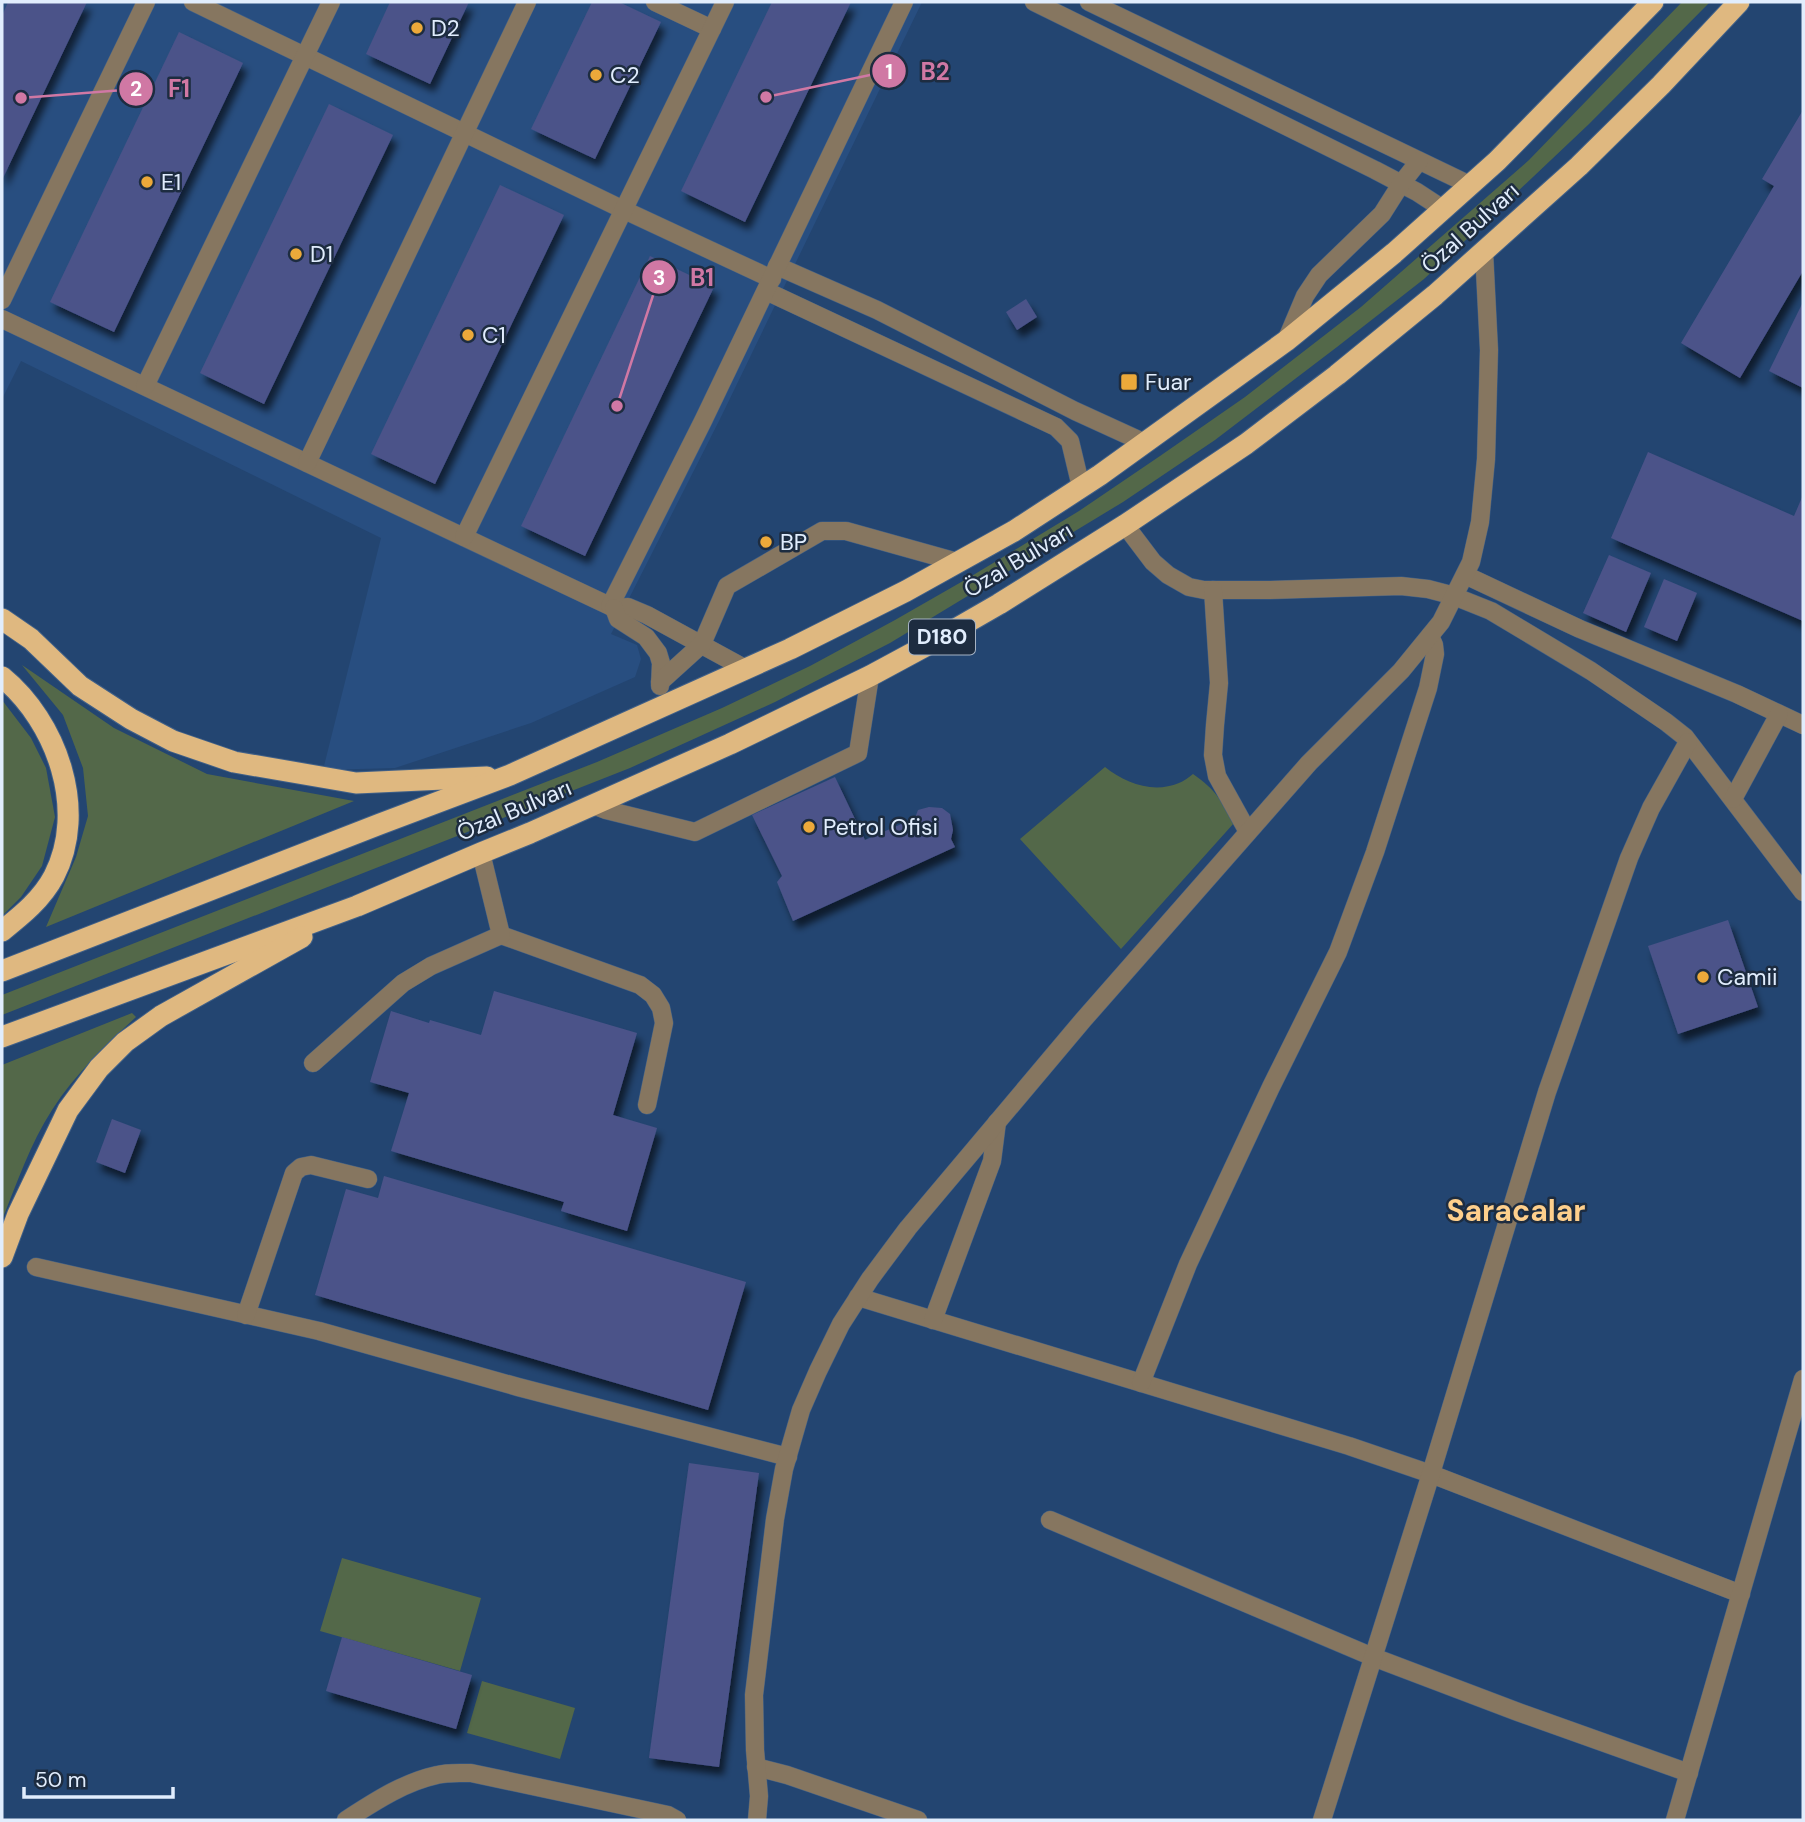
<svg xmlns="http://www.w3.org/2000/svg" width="1805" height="1822" viewBox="0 0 1805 1822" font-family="'DM Sans',sans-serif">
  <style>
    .built { fill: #284e80 }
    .green { fill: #536849 }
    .building { fill: #4b5389; filter: url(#shadow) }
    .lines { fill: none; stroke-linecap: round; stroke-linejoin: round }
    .minor-casing { stroke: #416087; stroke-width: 19 }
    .highway-casing { stroke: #416087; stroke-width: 23 }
    .minor { stroke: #867660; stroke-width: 18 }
    .highway { stroke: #dfb880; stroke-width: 21 }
    .poi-dot { fill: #eca93a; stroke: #1d2c40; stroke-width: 2.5 }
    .labels { text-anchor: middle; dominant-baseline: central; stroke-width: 5; stroke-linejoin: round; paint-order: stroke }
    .shield { fill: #1d2c40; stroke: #a6b3c4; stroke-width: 2 }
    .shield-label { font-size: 21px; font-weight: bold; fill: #e1edfd }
    .poi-label { font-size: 23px; fill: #e1edfd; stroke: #1d2c40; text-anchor: start }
    .street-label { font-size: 23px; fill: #e1edfd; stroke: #1d2c40 }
    .district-label { font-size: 30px; font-weight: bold; fill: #fecf8c; stroke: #1d2c40 }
    .leader { fill: none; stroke: #d078a4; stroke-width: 2.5 }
    .callout-dot { fill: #d078a4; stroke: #1d2c40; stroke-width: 2.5 }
    .mark-label { font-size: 21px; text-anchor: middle; font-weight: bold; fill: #fff }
    .callout-label { font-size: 24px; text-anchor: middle; font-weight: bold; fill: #d078a4; stroke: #1d2c40; stroke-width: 5; stroke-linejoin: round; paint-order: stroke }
  </style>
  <defs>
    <filter id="shadow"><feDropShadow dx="4.5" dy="8" stdDeviation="3.5" flood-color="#0009"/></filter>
  </defs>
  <rect width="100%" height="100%" fill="#234571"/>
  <path class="built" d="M2,2H922L720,419L611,634L637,645L641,659L635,677L531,723L395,768L323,770L381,538L21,361L2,399Z"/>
  <g class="green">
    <path d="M1682,2H1710L1589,124L1497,211L1424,279L1337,347L1215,440L1123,502L890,643L775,702L630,768L2,1015V995L597,762L722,708L810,666L895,620L970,577L1079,511L1160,456L1245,397L1361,307L1529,160Z"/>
    <path d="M22,665L114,728L207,774L354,801L46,927L76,857L88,816L83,768L63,715Z"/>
    <path d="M2,700L31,738L46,768L55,817L42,866L21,897L2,916Z"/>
    <path d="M1105,767C1125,783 1153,794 1179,783C1184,781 1189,777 1193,774C1216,790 1221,800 1234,823L1121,949L1020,839Z"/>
    <path d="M132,1013L136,1017C105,1046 75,1074 52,1110C30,1144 17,1183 2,1220V1065Z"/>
    <path d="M342,1558L481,1598L460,1671L320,1631Z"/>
    <path d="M482,1681L575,1708L560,1759L467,1733Z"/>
  </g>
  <g class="building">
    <path d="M8,2H87L2,180V16Z"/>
    <path d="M390,2H469L430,84L366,54Z"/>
    <path d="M592,2H619L661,22L595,159L531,129Z"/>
    <path d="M772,2H851L745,222L681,191Z"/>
    <path d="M179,32L243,63L114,332L50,302Z"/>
    <path d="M329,104L393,135L264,404L200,373Z"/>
    <path d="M1803,110V271L1740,378L1681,343L1774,186L1762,179Z"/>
    <path d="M500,185L564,215L435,484L371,454Z"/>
    <path d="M650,256L714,287L585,556L521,526Z"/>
    <path d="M1026,299L1037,317L1017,330L1006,312Z"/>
    <path d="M1803,302V388L1769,371Z"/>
    <path d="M1648,452L1794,516L1803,495V621L1611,538Z"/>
    <path d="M1609,555L1651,573L1626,632L1583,613Z"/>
    <path d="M1664,579L1697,593L1677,641L1644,627Z"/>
    <path d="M835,777L865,840L915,818L918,810L929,807L942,808L950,814L953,830L951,839L955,847L793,921L777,882L782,876L752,815Z"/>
    <path d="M1728,920L1758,1007L1678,1034L1648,946Z"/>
    <path d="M494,991L637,1033L613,1115L657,1128L627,1231L561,1211L564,1202L391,1151L409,1093L370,1082L391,1011L429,1023L430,1020L481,1035Z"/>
    <path d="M112,1119L141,1130L125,1173L96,1162Z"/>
    <path d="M384,1176L746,1282L708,1410L315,1295L346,1189L378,1198Z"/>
    <path d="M689,1463L759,1473L719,1767L649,1758Z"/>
    <path d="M342,1637L472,1675L456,1729L326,1691Z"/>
  </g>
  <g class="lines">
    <g class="minor-casing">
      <g id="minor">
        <path d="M193,2L624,210L772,279"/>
        <path d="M655,2L712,29"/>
        <path d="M1034,2L1375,170L1417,192L1443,209"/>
        <path d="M1089,2L1470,185"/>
        <path d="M777,266L877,310L1075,411L1145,443"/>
        <path d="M766,291L1056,427L1070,441L1081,487"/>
        <path d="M2,300L146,2"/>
        <path d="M2,319L614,608L628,607L647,615L746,669"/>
        <path d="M1286,341L1305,296L1319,275L1382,214L1401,184L1419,161"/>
        <path d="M145,386L331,2"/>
        <path d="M307,463L527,2"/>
        <path d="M1125,525L1153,562L1168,575L1189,587L1204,590H1270L1401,586L1428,589L1451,595L1491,611L1591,671L1666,722L1685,737L1803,892"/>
        <path d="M464,537L725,2"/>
        <path d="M1465,575L1580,629L1737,694L1803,725"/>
        <path d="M1213,590L1219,683L1215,725L1213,755L1217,776L1248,832"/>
        <path d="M610,606L703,421L904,2"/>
        <path d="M614,608L618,619L646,637L658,653L661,663L660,686"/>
        <path d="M660,682L702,644L727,586L822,531H846L957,562"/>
        <path d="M1733,799L1779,714"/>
        <path d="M593,805L606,810L695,832L858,753L870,676"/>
        <path d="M501,935L640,985L653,995L661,1008L664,1023L647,1105"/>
        <path d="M313,1063L403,983L431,966L501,935L481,853"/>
        <path d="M36,1267L319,1331L518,1387L788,1457"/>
        <path d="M858,1297L1349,1446L1431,1474L1741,1594"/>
        <path d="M246,1315L294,1173L301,1167L311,1165L368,1179"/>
        <path d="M933,1320L992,1161L997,1122"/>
        <path d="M1141,1383L1188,1264L1271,1087L1338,952L1375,852L1428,688L1435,654L1434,645L1430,636"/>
        <path d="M1050,1520L1373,1657L1518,1712L1689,1773"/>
        <path d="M756,1767L787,1775L918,1820"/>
        <path d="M346,1820C374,1802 404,1782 437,1775C447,1772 460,1773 471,1773L668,1815L677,1820"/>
        <path d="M757,1820L759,1796L755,1750L754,1695L775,1519L784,1469L801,1410L818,1371L841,1324L870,1279L908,1228L1084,1019L1309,763L1401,671L1441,622L1471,562L1480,522L1486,459L1489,350L1484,251"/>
        <path d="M1322,1820L1429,1480L1547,1092L1629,858L1651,808L1688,742"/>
        <path d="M1675,1820L1803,1379"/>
      </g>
    </g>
    <g class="highway-casing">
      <g id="highway">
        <path d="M2,619L31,639L80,686L131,719L173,741L234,762L356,783L487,777"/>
        <path d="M2,677C57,722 88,810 54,876C42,899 22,915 2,931"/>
        <path d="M2,971L380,824L510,775L790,649L906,591L1014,531L1100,475L1286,341L1394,253L1497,161L1653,2"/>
        <path d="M2,1037L357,906L481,853L530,833L730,744L870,676L933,642L999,604L1125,525L1246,444L1337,375L1435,295L1579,166L1661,85L1739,2"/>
        <path d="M2,1257L18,1214L68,1110L99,1068L125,1042L161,1016L302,937"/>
      </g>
    </g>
    <use href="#minor" class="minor"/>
    <use href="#highway" class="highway"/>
  </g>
  <g class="poi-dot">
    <circle cx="417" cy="28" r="7"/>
    <circle cx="596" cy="75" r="7"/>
    <circle cx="147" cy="182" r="7"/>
    <circle cx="296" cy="254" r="7"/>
    <circle cx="468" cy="335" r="7"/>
    <rect x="1120" y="373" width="18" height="18" rx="3.5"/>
    <circle cx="766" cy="542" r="7"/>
    <circle cx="809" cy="827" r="7"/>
    <circle cx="1703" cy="977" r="7"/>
  </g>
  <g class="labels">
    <rect class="shield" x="909" y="619.5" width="66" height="35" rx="5"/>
    <g class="shield-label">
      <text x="942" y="637">D180</text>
    </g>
    <g class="poi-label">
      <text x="431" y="28">D2</text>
      <text x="610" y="75">C2</text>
      <text x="161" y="182">E1</text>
      <text x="310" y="254">D1</text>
      <text x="482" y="335">C1</text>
      <text x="1145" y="382">Fuar</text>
      <text x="780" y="542">BP</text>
      <text x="823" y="827">Petrol Ofisi</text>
      <text x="1717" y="977">Camii</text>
    </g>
    <g class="street-label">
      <text transform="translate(1470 228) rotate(-42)">Özal Bulvarı</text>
      <text transform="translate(1018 560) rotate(-31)">Özal Bulvarı</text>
      <text transform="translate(514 810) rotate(-23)">Özal Bulvarı</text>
    </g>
    <g class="district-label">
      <text x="1516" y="1210">Saracalar</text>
    </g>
  </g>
  <path class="leader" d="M766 97L889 71M21 98L136 89M617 406L659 277"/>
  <g class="callout-dot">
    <circle cx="766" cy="97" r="7"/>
    <circle cx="21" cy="98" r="7"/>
    <circle cx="617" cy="406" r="7"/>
    <circle cx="889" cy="71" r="18"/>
    <circle cx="136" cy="89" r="18"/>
    <circle cx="659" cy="277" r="18"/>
  </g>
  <g class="mark-label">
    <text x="889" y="79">1</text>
    <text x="136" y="96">2</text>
    <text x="659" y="285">3</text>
  </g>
  <g class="callout-label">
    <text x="935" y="80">B2</text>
    <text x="179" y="97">F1</text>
    <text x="702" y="286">B1</text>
  </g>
  <rect width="1805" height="1822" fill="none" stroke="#e1edfd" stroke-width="7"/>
  <path d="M24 1787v10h149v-10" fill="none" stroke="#e1edfd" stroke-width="3.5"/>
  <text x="35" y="1787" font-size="21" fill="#e1edfd" stroke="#1d2c40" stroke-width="5" paint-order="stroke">50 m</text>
</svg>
